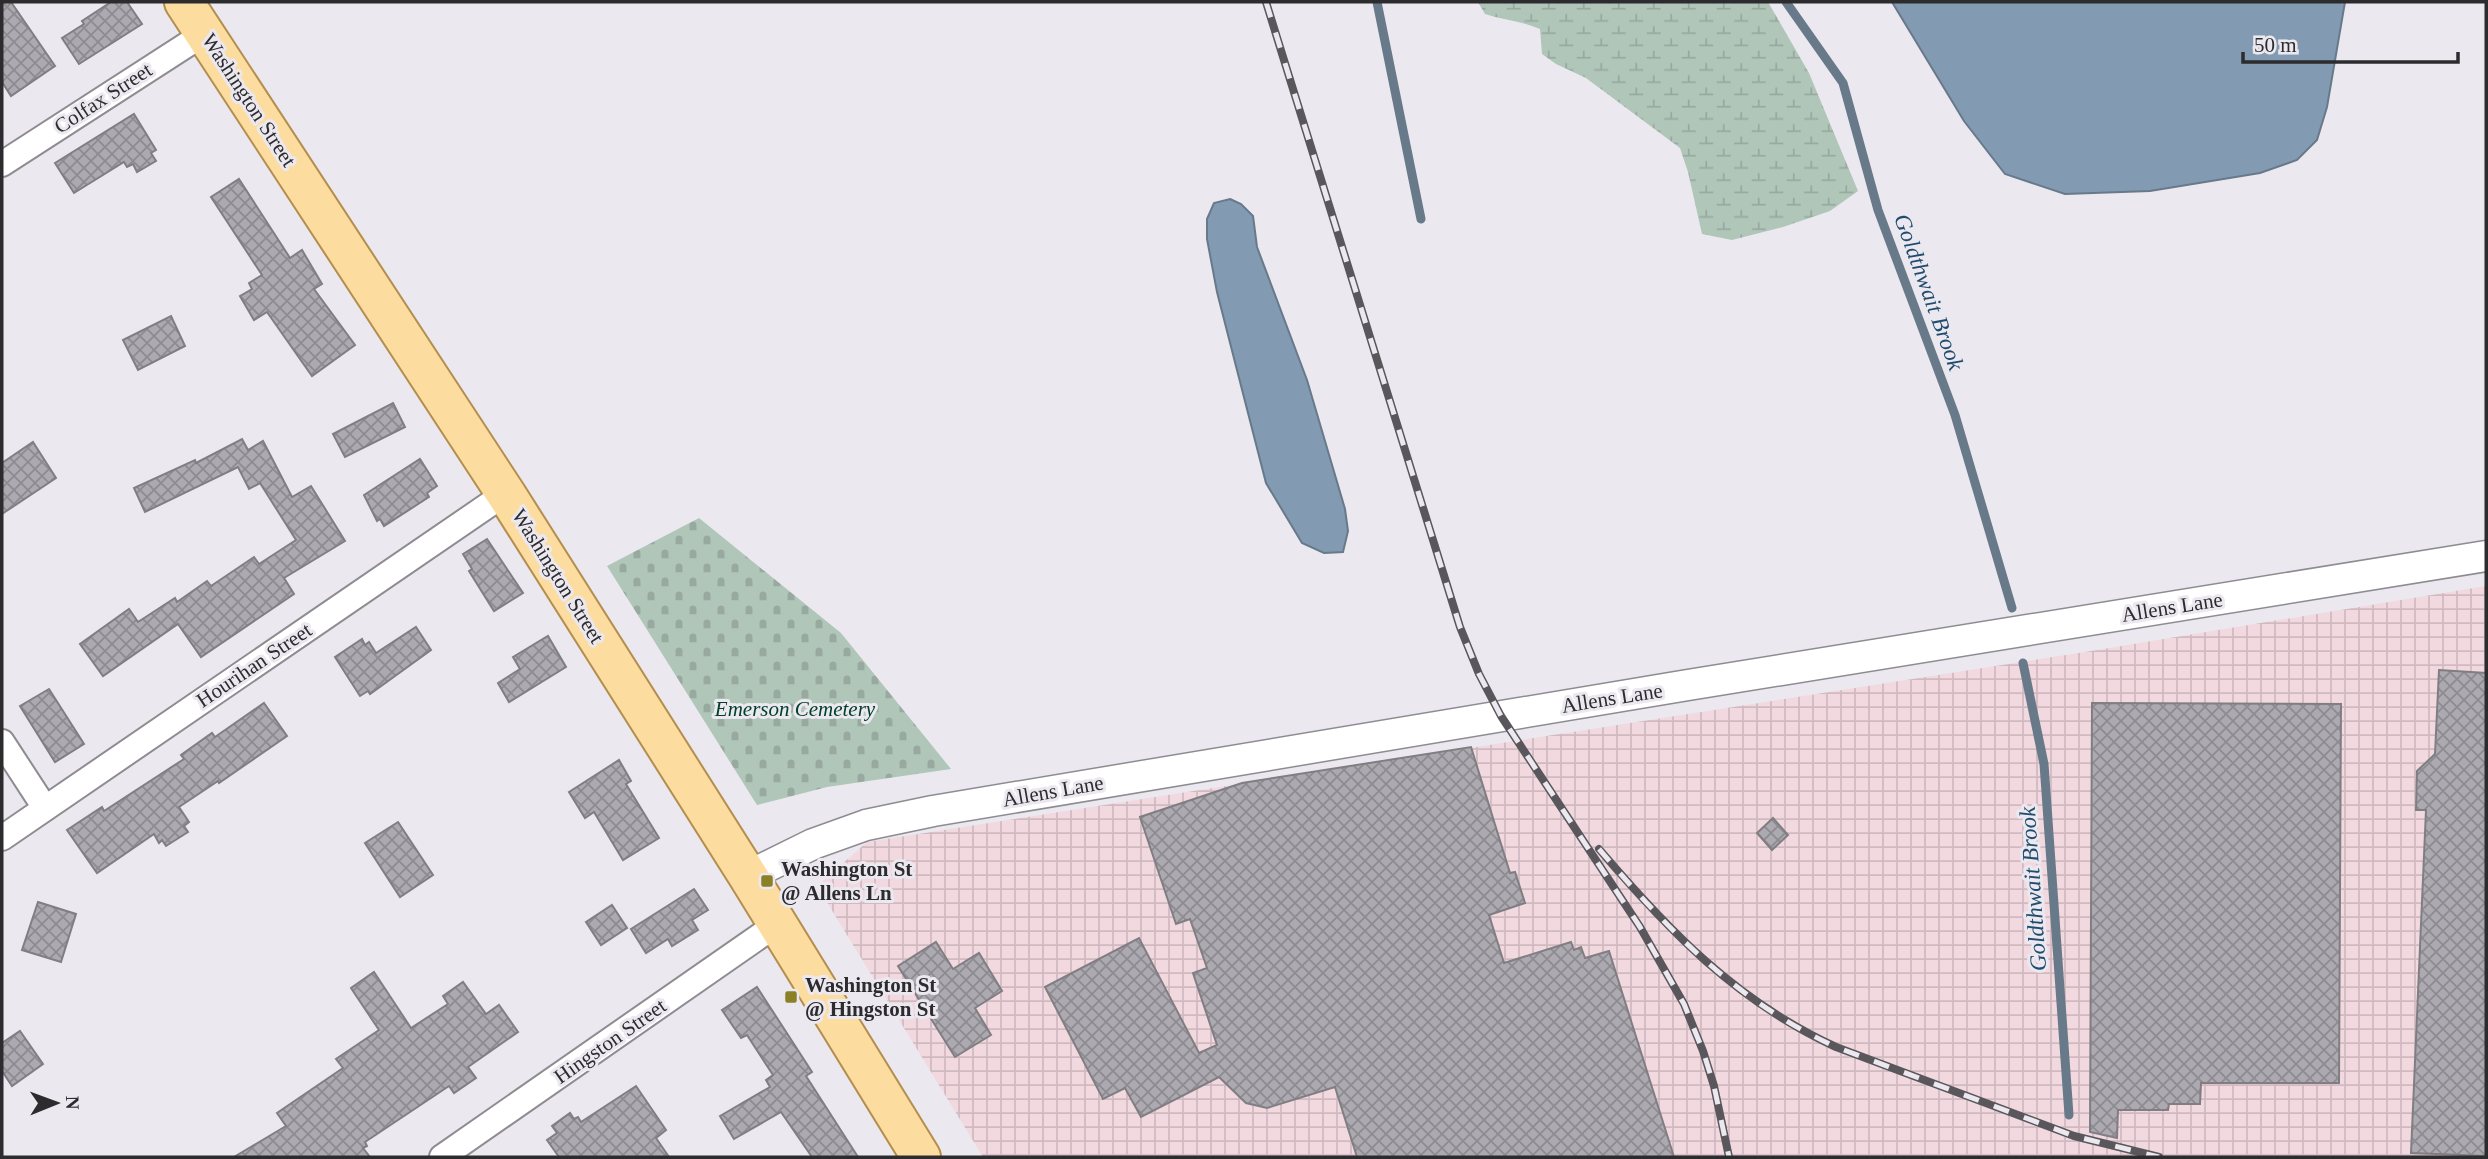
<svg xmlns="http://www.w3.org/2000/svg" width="2488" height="1159" viewBox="0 0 2488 1159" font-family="Georgia,serif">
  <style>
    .industrial { fill: url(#industrial-grid) }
    .wetland { fill: url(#wetland-marsh) }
    .cemetery { fill: url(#cemetery-stones) }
    .water { fill: #829bb2; stroke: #68798a; stroke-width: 2 }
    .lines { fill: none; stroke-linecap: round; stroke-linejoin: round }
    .stream { stroke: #68798a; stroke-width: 9 }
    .building { fill: url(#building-cross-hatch); stroke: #807e83; stroke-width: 2 }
    .minor-casing { stroke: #8e8c91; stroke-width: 28 }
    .tertiary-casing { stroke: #8e8c91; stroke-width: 33 }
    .primary-casing { stroke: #b38e4e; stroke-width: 42 }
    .minor { stroke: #fff; stroke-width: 24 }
    .tertiary { stroke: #fff; stroke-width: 30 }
    .primary { stroke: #fddc9f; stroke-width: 38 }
    .rail-casing { stroke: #59575b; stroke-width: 8 }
    .rail { stroke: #ebe8ef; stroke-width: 5; stroke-dasharray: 16; stroke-linecap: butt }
    .poi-dot { fill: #8c8026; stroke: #ebe8ef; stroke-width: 2.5 }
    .labels { text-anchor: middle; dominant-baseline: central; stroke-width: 6; stroke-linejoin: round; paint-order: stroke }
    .street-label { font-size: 21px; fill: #2c2b2e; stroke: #ebe8ef }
    .park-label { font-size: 21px; font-style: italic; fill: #004028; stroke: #ebe8ef }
    .poi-label { font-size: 21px; font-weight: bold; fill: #2c2b2e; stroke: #ebe8ef; text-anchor: start }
    .water-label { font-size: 23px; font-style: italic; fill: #224c6e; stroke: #ebe8ef }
  </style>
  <defs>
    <pattern id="industrial-grid" width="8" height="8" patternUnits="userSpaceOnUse" patternTransform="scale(1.75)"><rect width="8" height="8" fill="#f2d8df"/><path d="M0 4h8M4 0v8" fill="none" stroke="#d0bac0"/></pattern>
    <pattern id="wetland-marsh" width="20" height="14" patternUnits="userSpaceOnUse" patternTransform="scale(1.75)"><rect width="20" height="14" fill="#b0c6b9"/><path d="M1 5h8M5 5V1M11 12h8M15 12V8" fill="none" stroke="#98aa9f"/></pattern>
    <pattern id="cemetery-stones" width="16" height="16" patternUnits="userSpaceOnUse" patternTransform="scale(1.75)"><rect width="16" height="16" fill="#b0c6b9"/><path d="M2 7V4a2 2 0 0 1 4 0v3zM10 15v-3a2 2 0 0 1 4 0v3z" fill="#98aa9f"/></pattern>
    <pattern id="building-cross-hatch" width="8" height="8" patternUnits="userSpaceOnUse" patternTransform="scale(1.75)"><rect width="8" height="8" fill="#acaab0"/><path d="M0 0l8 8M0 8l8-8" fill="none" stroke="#8c8b90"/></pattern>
  </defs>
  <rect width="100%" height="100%" fill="#ebe8ef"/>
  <path class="industrial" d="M2486,586V1157H983L817,886L867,842L2079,653Z"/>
  <path class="wetland" d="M1478,2H1768L1809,73L1858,191L1830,211L1783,227L1732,240L1702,234L1688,172L1680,148L1586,78L1556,64L1542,54L1540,29C1522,21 1503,20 1485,14Z"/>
  <path class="cemetery" d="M699,518L841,633L951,769L827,787L757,805L607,566Z"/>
  <g class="water">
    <path d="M1892,2H2345L2327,107L2317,140L2297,160L2260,173L2150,191L2065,194L2005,174L1964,121Z"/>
    <path d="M1230,199L1241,204L1253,216L1257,247L1307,380L1345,509L1348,531L1343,552L1324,553L1302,543L1266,483L1217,292L1207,239V219L1214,203Z"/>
  </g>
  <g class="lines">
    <g class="stream">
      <path d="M1377,2L1421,219"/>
      <path d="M1786,2L1843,83L1878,210L1955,415L2012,608"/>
      <path d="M2023,663L2044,764L2069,1115"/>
    </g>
  </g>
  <g class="building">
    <path d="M2,2H11L55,66L11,96L2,82Z"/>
    <path d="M111,2H127L142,24L79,64L62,38L84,24L82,21Z"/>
    <path d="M134,114L156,150L151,153L156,161L137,172L133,164L127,167L124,162L74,193L55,163Z"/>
    <path d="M239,179L290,258L302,250L322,284L314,289L355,345L312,376L267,312L254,320L240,296L252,289L249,283L262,275L211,197Z"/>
    <path d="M171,316L185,346L138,370L123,340Z"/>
    <path d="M393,403L405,427L345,457L333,434Z"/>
    <path d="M242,439L248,450L263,441L292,497L311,486L345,541L284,578L294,594L201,657L178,624L103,676L80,644L129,609L138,622L175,598L177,602L207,581L211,586L254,557L259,564L296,540L260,483L249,489L238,467L145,512L134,488L195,460L196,463Z"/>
    <path d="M33,442L56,478L2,514V463Z"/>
    <path d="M420,459L437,486L427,493L429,497L384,526L380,519L377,521L364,495Z"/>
    <path d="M487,539L523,593L494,611L469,571L472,569L463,554Z"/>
    <path d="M416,627L431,650L370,694L368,691L360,696L335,657L362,639L365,645L369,642L376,653Z"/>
    <path d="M548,636L566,667L509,702L498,683L520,669L513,657Z"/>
    <path d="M2439,670L2486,673V1156L2411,1153L2426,810H2416L2417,771L2435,754Z"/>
    <path d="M49,689L84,744L55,762L20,706Z"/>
    <path d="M264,703L287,736L219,783L218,781L179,807L189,822L184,826L188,832L166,846L162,840L159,843L154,834L97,873L67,830L102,807L104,811L184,759L181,755L212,733L215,737Z"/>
    <path d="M2092,703L2341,704L2339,1083H2201L2200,1104H2169L2168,1110H2118L2117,1138L2090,1132Z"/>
    <path d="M1471,747L1510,873L1515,872L1525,903L1489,915L1504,963L1571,942L1574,950L1581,947L1585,958L1609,951L1674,1157H1357L1335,1087L1267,1108L1246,1103L1219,1077L1141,1117L1125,1088L1103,1099L1045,987L1139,938L1199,1053L1217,1045L1193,973L1207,968L1190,919L1176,924L1140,817L1242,783Z"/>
    <path d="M619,760L631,781L626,784L659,838L623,860L594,812L585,818L569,792Z"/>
    <path d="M1773,818L1788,835L1772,850L1757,833Z"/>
    <path d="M398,822L433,875L400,897L365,843Z"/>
    <path d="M694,889L708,910L692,920L698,930L672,946L668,939L646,953L631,929Z"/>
    <path d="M38,902L76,914L61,962L22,950Z"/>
    <path d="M612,905L627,928L601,945L586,922Z"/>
    <path d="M936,942L953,969L979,953L1002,991L975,1008L991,1035L955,1057L898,966Z"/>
    <path d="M374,972L411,1028L448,1004L443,996L463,982L486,1014L499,1005L518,1032L468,1067L476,1078L454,1093L449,1086L365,1142L367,1146L363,1148L370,1157H234L286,1126L277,1113L343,1068L336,1059L379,1030L351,988Z"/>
    <path d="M757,987L812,1072L806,1076L858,1157H812L781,1112L734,1139L720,1116L770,1087L766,1080L773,1075L747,1035L741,1038L722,1010Z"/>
    <path d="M20,1031L43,1064L12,1086L2,1071V1043Z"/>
    <path d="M636,1086L666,1130L656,1138L669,1157H559L547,1140L557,1133L552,1126L570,1113L574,1119L578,1117L581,1122Z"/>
  </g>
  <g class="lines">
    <g class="minor-casing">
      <g id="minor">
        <path d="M2,164L205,33"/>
        <path d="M2,742L45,808"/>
        <path d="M2,838L506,493"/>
        <path d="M442,1157L777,924"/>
      </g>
    </g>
    <g class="tertiary-casing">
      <path id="tertiary" d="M748,876L813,844L866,825L933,811L1688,685L2486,556"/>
    </g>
    <g class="primary-casing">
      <path id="primary" d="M184,2L508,497L748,876L921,1157"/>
    </g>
    <use href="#minor" class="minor"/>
    <use href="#tertiary" class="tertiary"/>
    <use href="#primary" class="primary"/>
    <g class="rail-casing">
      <g id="rail">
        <path d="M1266,2L1460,627L1479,674L1501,716L1640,927L1684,1004L1703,1051L1714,1086L1729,1157"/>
        <path d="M1599,849C1669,931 1736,1001 1836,1047L2074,1136L2159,1157"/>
      </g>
    </g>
    <use href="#rail" class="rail"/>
  </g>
  <g class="poi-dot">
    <rect x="760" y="874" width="14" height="14" rx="3.5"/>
    <rect x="784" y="990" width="14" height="14" rx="3.5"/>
  </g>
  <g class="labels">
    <g class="street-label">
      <text transform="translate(103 98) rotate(-33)">Colfax Street</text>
      <text transform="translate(249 100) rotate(57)">Washington Street</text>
      <text transform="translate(558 576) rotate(58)">Washington Street</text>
      <text transform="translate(2172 607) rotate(-9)">Allens Lane</text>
      <text transform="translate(254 665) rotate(-34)">Hourihan Street</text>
      <text transform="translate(1612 698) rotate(-9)">Allens Lane</text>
      <text transform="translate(1053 791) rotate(-10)">Allens Lane</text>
      <text transform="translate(610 1041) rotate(-35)">Hingston Street</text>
    </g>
    <g class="park-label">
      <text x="795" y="709">Emerson Cemetery</text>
    </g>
    <g class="poi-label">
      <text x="781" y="869">Washington St<tspan x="781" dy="24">@ Allens Ln</tspan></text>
      <text x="805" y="985">Washington St<tspan x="805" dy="24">@ Hingston St</tspan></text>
    </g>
    <g class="water-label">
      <text transform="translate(1929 292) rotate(70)">Goldthwait Brook</text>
      <text transform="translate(2033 889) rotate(-94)">Goldthwait Brook</text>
    </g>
  </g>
  <rect width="2488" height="1159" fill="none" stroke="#2c2b2e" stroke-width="7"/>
  <g transform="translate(56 1103) rotate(89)" stroke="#ebe8ef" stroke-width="5" paint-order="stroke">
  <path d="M0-5L12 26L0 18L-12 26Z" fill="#2c2b2e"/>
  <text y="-10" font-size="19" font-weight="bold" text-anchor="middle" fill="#2c2b2e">N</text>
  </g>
  <path d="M2243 52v10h215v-10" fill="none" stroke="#2c2b2e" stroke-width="3.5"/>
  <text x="2254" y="52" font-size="21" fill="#2c2b2e" stroke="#ebe8ef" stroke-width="5" paint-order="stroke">50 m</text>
</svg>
